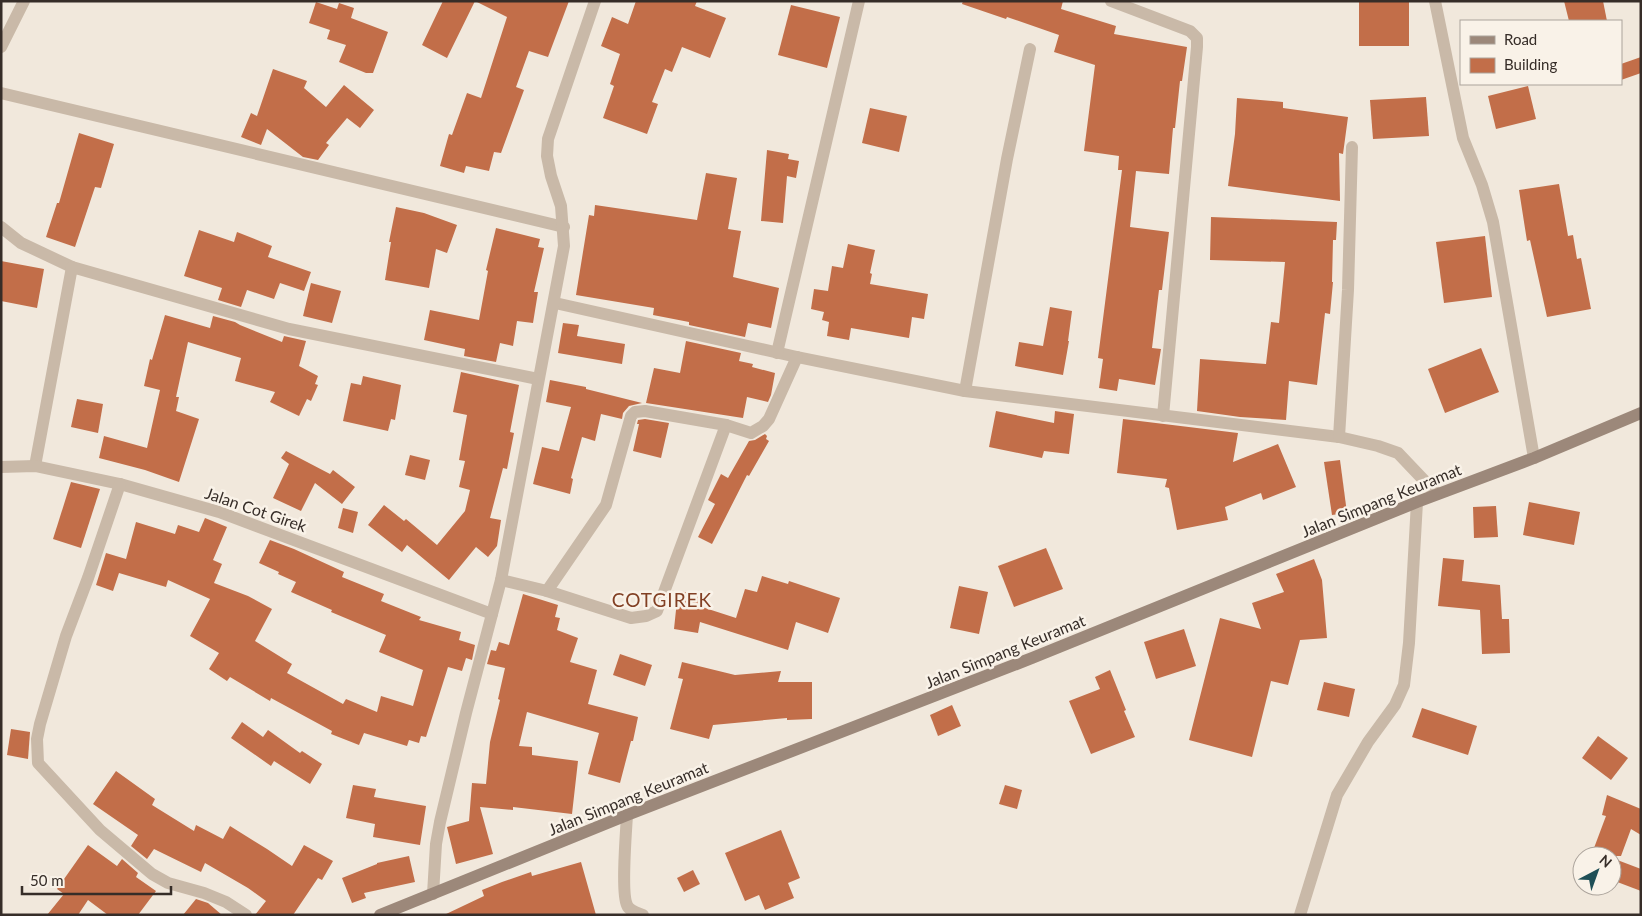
<svg xmlns="http://www.w3.org/2000/svg" width="1642" height="916" viewBox="0 0 1642 916" font-family="Lato,sans-serif">
  <style>
    .building { fill: #c26e49 }
    .lines { fill: none; stroke-linecap: round; stroke-linejoin: round }
    .street { stroke: #c9b9a8; stroke-width: 12 }
    .secondary { stroke: #9c887a; stroke-width: 12 }
    .labels { text-anchor: middle; dominant-baseline: central; stroke-width: 5; stroke-linejoin: round; paint-order: stroke }
    .street-label { font-size: 16px; fill: #362d28; stroke: #f9f2e8 }
    .quarter-label { font-size: 19px; letter-spacing: 1px; fill: #824024; stroke: #f9f2e8 }
  </style>
  <rect width="100%" height="100%" fill="#f1e8dc"/>
  <g class="building">
    <path d="M443,1H569L548,57L529,51L516,87L524,90L501,153L494,152L489,171L466,166L464,173L440,166L449,134L452,135L467,93L481,98L507,17L475,1L447,58L422,45Z"/>
    <path d="M636,1H697L695,6L726,18L710,58L682,47L672,72L665,69L652,102L658,104L647,134L603,118L614,86L610,84L620,54L601,46L612,17L628,24Z"/>
    <path d="M963,1H1063L1061,9L1116,26L1114,34L1187,47L1182,81H1180L1175,128H1173L1169,174L1136,171L1130,227L1169,232L1162,290H1159L1152,348L1161,349L1155,385L1119,379L1117,391L1099,388L1103,359L1098,358L1122,170H1118L1119,156L1084,151L1095,65L1054,52L1059,35L1007,17L1006,19L962,4Z"/>
    <rect x="1359" y="1" width="50" height="45"/>
    <path d="M1564,1H1603L1607,21H1569Z"/>
    <path d="M316,2L337,9L339,3L354,8L351,18L388,32L373,73H366L339,62L346,45L327,39L330,30L309,23Z"/>
    <path d="M791,5L840,17L827,68L778,55Z"/>
    <path d="M1641,57V73L1621,80V64Z"/>
    <path d="M273,69L307,81L304,88L326,107L344,85L374,110L360,128L347,118L326,143L329,145L318,160L303,157L267,129L261,145L241,137L251,113L257,116Z"/>
    <path d="M1528,86L1536,119L1496,129L1488,96Z"/>
    <path d="M1426,97L1429,136L1373,139L1370,100Z"/>
    <path d="M1237,98L1283,102V108L1348,117L1343,154L1339,153L1340,201L1228,186L1235,134Z"/>
    <path d="M870,108L907,116L899,152L862,143Z"/>
    <path d="M79,133L114,144L101,188L95,187L75,247L46,237L57,203H59Z"/>
    <path d="M767,150L789,154L788,159L799,161L796,178L787,176L783,223L761,221Z"/>
    <path d="M706,173L737,178L728,229L741,231L733,277L779,288L771,328L748,323L745,337L689,325V322L653,315L654,308L576,295L589,215L594,216L595,205L697,220Z"/>
    <path d="M1559,184L1568,236L1573,235L1577,259L1581,258L1591,309L1547,317L1530,240L1527,241L1519,190Z"/>
    <path d="M396,207L424,213L457,225L447,253L436,249L429,288L385,280L391,242H389Z"/>
    <path d="M1211,217L1337,222L1336,240H1333L1332,282H1333L1330,314L1325,313L1317,385L1289,381L1286,420L1240,417L1197,411L1200,359L1266,364L1271,322L1279,323L1285,262L1210,260Z"/>
    <path d="M496,228L540,239L538,247L544,248L534,292H538L533,323L517,321L513,346L500,343L496,362L464,356L465,349L424,340L430,310L479,320L488,271L486,270Z"/>
    <path d="M199,230L234,242L237,232L272,246L268,257L311,272L304,291L280,283L274,299L247,290L241,307L218,300L222,288L184,276Z"/>
    <path d="M1485,236L1492,297L1444,303L1436,242Z"/>
    <path d="M848,244L875,250L870,273L872,274L870,284L928,294L924,319L912,317L909,338L851,328L849,340L827,336L829,322L822,320L824,312L811,309L814,289L828,291L832,266L843,268Z"/>
    <path d="M1,261L44,269L37,308L1,301Z"/>
    <path d="M311,283L341,291L332,323L303,316Z"/>
    <path d="M1050,307L1072,311L1068,341H1069L1063,375L1015,366L1019,342L1043,346Z"/>
    <path d="M165,315L210,328L213,316L235,322L240,325L282,342L284,336L306,341L299,366L318,376L315,384L318,385L311,401L307,399L299,416L270,402L275,392L235,381L241,358L188,342L176,397H179L176,411L199,419L179,482L145,470L99,458L104,436L147,448L160,390L144,386L150,359L152,360Z"/>
    <path d="M563,323L579,325L577,336L625,344L622,364L558,353Z"/>
    <path d="M686,341L741,353L739,361L753,364L752,367L775,373L771,395L768,402L747,397L743,418L646,403L654,368L680,373Z"/>
    <path d="M1481,348L1499,392L1445,413L1428,369Z"/>
    <path d="M461,372L519,385L510,432L514,433L507,469L503,468L490,518L501,520L497,546L488,557L476,547L449,580L407,545L402,552L368,525L384,505L404,521L406,519L437,545L465,511L470,490L459,487L465,461L459,460L467,415L453,412Z"/>
    <path d="M363,376L401,385L395,420L391,419L388,431L343,421L351,383L361,385Z"/>
    <path d="M550,380L586,387V389L642,403L629,406L623,413L622,419L601,414L595,441L582,437L571,478L573,479L570,494L533,484L542,447L559,451L571,407L546,402Z"/>
    <path d="M77,399L103,404L98,433L71,427Z"/>
    <path d="M996,411L1054,423L1055,411L1074,414L1069,454L1044,451L1042,458L989,447Z"/>
    <path d="M645,419L669,423L661,458L633,451L639,424H637L638,420Z"/>
    <path d="M1123,419L1238,433L1233,462L1278,444L1296,487L1263,500L1261,493L1225,507L1228,520L1177,530L1169,488L1165,487L1167,479L1117,473Z"/>
    <path d="M765,434L767,436L766,439L769,441L749,476L747,475L712,544L698,537L715,504L708,500L721,474L728,478L749,441L755,440Z"/>
    <path d="M286,451L330,474L333,470L355,487L342,504L315,483L301,511L273,498L289,464L281,458Z"/>
    <path d="M410,455L430,460L425,480L405,475Z"/>
    <path d="M1340,460L1347,513L1332,515L1324,462Z"/>
    <path d="M71,482L100,489L81,548L53,539Z"/>
    <path d="M1529,502L1580,512L1574,545L1523,535Z"/>
    <path d="M1496,506L1498,537L1474,538L1473,507Z"/>
    <path d="M343,508L358,512L353,533L338,528Z"/>
    <path d="M205,518L227,527L213,560L222,564L214,583L248,596L272,609L255,641L292,664L287,673L343,704L346,699L377,712L381,696L413,706L423,670L379,652L386,635L331,612L332,610L291,592L296,582L278,574L279,572L259,563L270,540L294,549L344,572L342,577L384,594L381,601L421,617L419,620L461,632L459,640L475,645L472,660L466,658L462,671L448,667L426,737L421,736L419,743L409,740L407,746L364,733L359,745L331,734L332,731L271,698L270,701L230,677L227,681L209,669L219,653L190,636L210,599L168,580L166,587L119,573L113,591L96,585L106,553L126,559L136,522L175,534L178,525L199,532Z"/>
    <path d="M1046,548L1063,589L1014,607L998,566Z"/>
    <path d="M1443,558L1464,560L1462,581L1500,585L1502,619H1509L1510,653L1482,654L1480,610L1438,606Z"/>
    <path d="M1314,559L1322,580L1327,638L1300,640L1288,685L1271,681L1252,757L1189,740L1220,618L1261,629L1252,603L1284,592L1276,574Z"/>
    <path d="M762,576L788,584L789,581L840,598L828,633L796,622L788,650L700,622L698,633L674,629L678,591L704,595L702,607L736,618L745,589L757,592Z"/>
    <path d="M959,586L988,592L979,634L950,628Z"/>
    <path d="M523,594L558,605L555,617L560,618L557,630L578,638L570,662L597,670L588,704L638,717L633,741H631L620,783L588,774L599,733L527,712L519,746L532,747V755L578,761L572,814L513,807V810L480,807L493,854L456,864L447,827L469,821L472,783L486,784L490,742L500,700L498,699L505,668L487,664L491,650L496,651L499,642L509,645Z"/>
    <path d="M1184,629L1196,666L1156,679L1144,642Z"/>
    <path d="M620,654L652,665L645,686L613,675Z"/>
    <path d="M682,662L735,675L781,671L778,682H812V719L787,720V718L713,725L709,739L670,729L683,679L678,678Z"/>
    <path d="M1110,670L1126,710L1124,711L1135,737L1091,754L1069,701L1100,689L1095,677Z"/>
    <path d="M1324,682L1355,689L1349,717L1317,710Z"/>
    <path d="M952,705L961,726L938,736L930,715Z"/>
    <path d="M1422,708L1477,726L1468,755L1412,737Z"/>
    <path d="M242,722L263,737L268,730L300,753L302,751L322,764L310,784L274,761L271,766L231,738Z"/>
    <path d="M11,729L30,732L28,759L7,755Z"/>
    <path d="M1598,736L1628,758L1611,780L1582,758Z"/>
    <path d="M116,771L155,799L152,805L194,831L196,825L223,839L230,826L267,849L292,866L304,845L333,861L322,880L318,878L293,915H255L266,901L248,888L205,863L201,872L154,849L147,859L131,846L138,835L93,804Z"/>
    <path d="M353,785L376,789L374,797L426,806L420,845L373,837L375,824L346,818Z"/>
    <path d="M1005,785L1022,790L1017,809L999,804Z"/>
    <path d="M1607,795L1641,809V835L1631,829L1621,856H1591L1606,816L1602,815Z"/>
    <path d="M781,830L800,878L788,883L794,898L765,910L759,895L745,901L725,853Z"/>
    <path d="M88,845L117,866L122,859L138,873L136,877L156,891L138,915H108L88,900L78,915H47L64,894L57,889Z"/>
    <path d="M409,856L415,882L364,893L366,898L352,903L342,878L377,864V863Z"/>
    <path d="M1612,858L1641,869V891L1612,880Z"/>
    <path d="M581,862L596,915H444L484,896L482,890L502,882L531,872L532,876Z"/>
    <path d="M693,870L700,884L684,892L677,878Z"/>
    <path d="M196,899L208,903L222,915H183Z"/>
  </g>
  <g class="lines">
    <g class="street">
      <path d="M1111,1L1190,31L1197,38V47L1163,416"/>
      <path d="M1435,1L1463,138L1482,185L1493,222L1534,458"/>
      <path d="M1,47L24,1"/>
      <path d="M1,93L564,227"/>
      <path d="M1,227L21,243L72,267"/>
      <path d="M555,303L797,357L965,391L1339,437L1378,446L1398,453L1437,494"/>
      <path d="M777,353L859,1"/>
      <path d="M965,391L1007,159L1030,49"/>
      <path d="M1339,437L1348,290L1352,147"/>
      <path d="M35,466L72,267L289,329L538,379"/>
      <path d="M1,467L35,466L120,484L219,512L492,614"/>
      <path d="M120,484L88,578L66,636L40,724L37,739L38,763L100,830L152,874L168,883L204,893L226,902L246,915"/>
      <path d="M501,580L547,591L631,618L646,616L657,611L726,425"/>
      <path d="M547,591L606,505L631,416L635,412L645,411L726,425L751,433L763,426L769,419L797,357"/>
      <path d="M627,815C626,833 621,893 627,905C629,911 638,913 643,915"/>
      <path d="M433,894L436,844L440,822L466,713L501,580L564,246L561,206L551,176L547,156L548,139L595,1"/>
      <path d="M1300,915L1337,795L1368,742L1395,705L1404,685L1409,643L1417,502"/>
    </g>
    <path class="secondary" d="M380,915L627,815L1032,658L1417,502L1534,458L1641,413"/>
  </g>
  <g class="labels">
    <g class="street-label">
      <text transform="translate(1381 500) rotate(-22)">Jalan Simpang Keuramat</text>
      <text transform="translate(256 509) rotate(19)">Jalan Cot Girek</text>
      <text transform="translate(1005 651) rotate(-22)">Jalan Simpang Keuramat</text>
      <text transform="translate(628 798) rotate(-22)">Jalan Simpang Keuramat</text>
    </g>
    <g class="quarter-label">
      <text x="662" y="599">COTGIREK</text>
    </g>
  </g>
  <rect width="1642" height="916" fill="none" stroke="#362d28" stroke-width="5"/>
  <rect x="1460" y="20" width="162" height="65" fill="#f9f2e8" stroke="#aba39b"/>
  <rect x="1470" y="36" width="25" height="8" fill="#9c887a" stroke="#aba39b"/>
  <text x="1504" y="45" font-size="15" fill="#362d28">Road</text>
  <rect x="1470" y="58" width="25" height="15" fill="#c26e49" stroke="#aba39b"/>
  <text x="1504" y="70" font-size="15" fill="#362d28">Building</text>
  <g transform="translate(1597 871) rotate(41)"><circle r="24" fill="#f9f2e8" stroke="#aba39b"/>
  <path d="M0-4L9 19L0 12L-9 19Z" fill="#1f4f56"/>
  <text y="-8" font-size="14" font-weight="bold" text-anchor="middle" fill="#362d28">N</text>
  </g>
  <path d="M22 886v8h149v-8" fill="none" stroke="#362d28" stroke-width="2.5"/>
  <text x="30" y="886" font-size="15" fill="#362d28" stroke="#f9f2e8" stroke-width="4" paint-order="stroke">50 m</text>
</svg>
